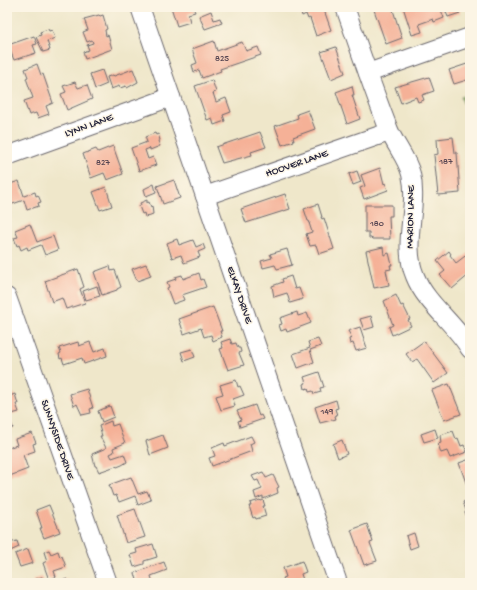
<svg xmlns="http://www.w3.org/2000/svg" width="477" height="590" viewBox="0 0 477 590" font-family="'Gochi Hand',sans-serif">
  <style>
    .green { fill: #a2cb77; stroke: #627659 }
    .building { fill: #f5b197 }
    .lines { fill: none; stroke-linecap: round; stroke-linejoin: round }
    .minor-casing { stroke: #6a676d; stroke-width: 20 }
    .minor { stroke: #fff; stroke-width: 18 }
    .labels { text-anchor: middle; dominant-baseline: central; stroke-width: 3; stroke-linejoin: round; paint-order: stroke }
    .number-label { font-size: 9px; fill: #574652 }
    .street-label { font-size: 11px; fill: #22223b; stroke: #fcf5e5 }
  </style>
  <rect width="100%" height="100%" fill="#fcf5e5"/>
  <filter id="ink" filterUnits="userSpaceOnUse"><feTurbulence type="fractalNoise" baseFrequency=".025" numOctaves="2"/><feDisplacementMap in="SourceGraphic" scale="8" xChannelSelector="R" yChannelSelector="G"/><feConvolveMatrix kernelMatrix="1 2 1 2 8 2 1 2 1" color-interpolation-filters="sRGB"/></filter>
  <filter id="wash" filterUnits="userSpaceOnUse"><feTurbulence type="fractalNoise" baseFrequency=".012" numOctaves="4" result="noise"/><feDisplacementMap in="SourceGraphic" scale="16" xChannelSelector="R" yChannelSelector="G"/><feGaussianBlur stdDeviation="0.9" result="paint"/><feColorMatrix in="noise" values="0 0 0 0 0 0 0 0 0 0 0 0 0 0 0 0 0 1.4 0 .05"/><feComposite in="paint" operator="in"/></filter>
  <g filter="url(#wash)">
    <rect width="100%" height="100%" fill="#efe7ca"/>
    <path class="green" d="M470,95V122L461,97Z"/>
    <g id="blocks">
      <g class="building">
        <path d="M171,7H193L195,12L188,14L190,22L177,26Z"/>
        <path d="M305,7H320V8L323,7L331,30L316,36L310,18L308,19L306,14L302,16L300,9Z"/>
        <path d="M373,7H392L402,38L386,44Z"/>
        <path d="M403,7H440L444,18L434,22L433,19L419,24L422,32L412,35Z"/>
        <path d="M444,7H466L459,10L460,13L448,17Z"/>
        <path d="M211,11L214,20L220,18L222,23L205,29L199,16Z"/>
        <path d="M99,15L100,16L103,15L107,29L105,30L106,36L108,35L112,49L85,59L83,52L89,50L87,45L93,43L92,40L87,42L83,32L88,30L84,19Z"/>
        <path d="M48,29L49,31L52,30L55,38L47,41L50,50L43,52L36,37L41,35L40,32Z"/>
        <path d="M34,36L37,44L33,45L36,53L14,60L8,45Z"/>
        <path d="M214,41L217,51L242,42L246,51L258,47L261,55L220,69L221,71L202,78L199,70L194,72L192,65L197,63L192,49Z"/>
        <path d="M336,47L345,73L331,79L321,52Z"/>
        <path d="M470,63V79L454,84L449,70Z"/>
        <path d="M37,64L41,75L43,74L53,103L46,106L49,114L38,118L36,113L29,115L24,101L33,98L26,78L28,77L25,69Z"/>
        <path d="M133,69L138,82L127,88L126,86L120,88L119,86L111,89L107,77L113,75L114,76Z"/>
        <path d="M102,70L107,84L95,89L90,74Z"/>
        <path d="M429,77L434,91L422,95L424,100L418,102L416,97L401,103L395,87Z"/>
        <path d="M212,80L216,92L213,93L216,102L226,98L231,112L223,115L225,121L214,125L212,118L207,120L195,86Z"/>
        <path d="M75,82L78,88L87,85L92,99L67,110L61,94L66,92L63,86Z"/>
        <path d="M352,86L354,95H352L360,119L347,124L336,92Z"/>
        <path d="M308,110L315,129L293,137L294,141L282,145L275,126L298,118L297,114Z"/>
        <path d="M260,132L266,147L251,152L252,155L222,163L216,147Z"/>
        <path d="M155,133L156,135L158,134L160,140L158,141L160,146L150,150V148L145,150L148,159L153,157L156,165L139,171L131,148L147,142L145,137Z"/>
        <path d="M453,137L455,153H457L460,193L438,195L434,155L438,154L437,139Z"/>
        <path d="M113,146L123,174L107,180L104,173L91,178L83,154L96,149L98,152Z"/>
        <path d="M380,168L384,184L385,183L388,190L364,199L360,188L365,186L361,175Z"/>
        <path d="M357,171L361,182L353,185L349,174Z"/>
        <path d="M174,180L180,198L163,204L157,186Z"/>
        <path d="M19,181L24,196L35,192L36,196L38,195L41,202L38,203L39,206L27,210L24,200L7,206V187L11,186L10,184Z"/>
        <path d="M154,184L156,192L146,196L144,189Z"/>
        <path d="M106,187L112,206L100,210L93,192Z"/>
        <path d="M285,194L290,209L246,223L241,209Z"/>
        <path d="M147,200V203L149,202L151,207L152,206L153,214L145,217L144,213L142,214L139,206L141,205L140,203Z"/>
        <path d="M318,204L322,217H321L322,219L324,218L334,249L319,254L316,245L310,246L306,234L312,232L309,223H310L309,221H308L304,209Z"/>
        <path d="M365,205H392V216H389L390,239H372L371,238H369V232H365Z"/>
        <path d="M30,224L37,242L53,236L58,250L45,255L41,245L28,250L27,247L21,250L19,245L17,246L14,238L18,237L15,230Z"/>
        <path d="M177,239L179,245L193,240L196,247L203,244L205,249L198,252L200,257L184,263L181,255L172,258L167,243Z"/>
        <path d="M383,247L384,255L389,253L392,265H390L391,269L386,270L389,285L374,288L366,251Z"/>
        <path d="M287,249L292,265L277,269L275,265L263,268L261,261L272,258L270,254Z"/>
        <path d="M449,251L451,254L450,255L456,263L469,253L470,254V274L452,289L440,275L445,271L437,261Z"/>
        <path d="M146,264L151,276L137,281L132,269Z"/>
        <path d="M110,266L111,271L115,270L121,287L117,289V290L102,295L94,272Z"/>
        <path d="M78,269L84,287L80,289L85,303L66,309L62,298L52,302L45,281Z"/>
        <path d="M199,273L201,280L203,279L206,287L182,295L184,300L173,304L167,288L169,287L167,282L176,279L175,277L182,275L183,279Z"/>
        <path d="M291,276L295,289L299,288L303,299L290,303L287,293L274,297L272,286L283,282L282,279Z"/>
        <path d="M97,286L100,296L86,300L83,291Z"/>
        <path d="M396,295L401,306L403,305L410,319L408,320L411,326L392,335L389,327L393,325L384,301Z"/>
        <path d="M213,307L222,331H220L222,337L213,341L211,335L204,337L201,328L184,334L179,319Z"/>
        <path d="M297,312L298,316L307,313L311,323L287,332L286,329L281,331L279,325L282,324L280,318Z"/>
        <path d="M371,316L374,327L364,330L360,319Z"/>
        <path d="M360,327L367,348L356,351L353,343L350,344L349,339L352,338L348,331Z"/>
        <path d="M230,339L232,344L236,343L238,348H240L241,352L239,353L244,365L228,370L220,349L223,348L221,342Z"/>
        <path d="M318,339L321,346L310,350L314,362L298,368L293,354L310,348L308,342Z"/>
        <path d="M424,341L448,373L434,383L417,359L412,362L406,354Z"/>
        <path d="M78,342L79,346L90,342L94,352L105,348L107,356L84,364L82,358L64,364L62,358L60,359L59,354L61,353L59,348Z"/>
        <path d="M192,349L195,357L184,361L181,352Z"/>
        <path d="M319,372L324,387L320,388L321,392L314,394L313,391L309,392L308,388L305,389L304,384L306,383L304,377Z"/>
        <path d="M236,380L238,387L240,386L244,395L233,399L235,406L221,410L216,396L223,394L220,385Z"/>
        <path d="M449,384L461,414L444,420L432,390Z"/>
        <path d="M87,389L93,408L90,409L91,413L82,415L77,404L74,406L70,394Z"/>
        <path d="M15,394L18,404H16L19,412L8,415L13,428L7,429V397Z"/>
        <path d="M336,400L338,408L335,409L337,415L335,416L336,419L320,423L315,407Z"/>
        <path d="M255,405L259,416L261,415L263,419L240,427L238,421L241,420L237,411Z"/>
        <path d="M110,406L114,417L102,422L98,411Z"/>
        <path d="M111,421L112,426L118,424L125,443L113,448L114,452L110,454L112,458L124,454L127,462L122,465L117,467L116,466L99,472L96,466H95L92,454L106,448L100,436H102L99,426Z"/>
        <path d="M435,429L438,438L424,442L421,434Z"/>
        <path d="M453,431L456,439L458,438L461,446L464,445L467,452L450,458L447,451L441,453L438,444L441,443L440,435Z"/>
        <path d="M32,433L36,443L33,444L35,451L23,455L28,469L7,477V448L17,445L15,439Z"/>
        <path d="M163,435L168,448L150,455L146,441Z"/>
        <path d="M251,436L254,442L250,444L252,451L212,466L209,458L215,456L212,448L224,443L225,446Z"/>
        <path d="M342,440L347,454L338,458L333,444Z"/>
        <path d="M470,459V494L459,463Z"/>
        <path d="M263,472L266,478L273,475L279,487L277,488L278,493L263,499V496L256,499L254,492L262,489L258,480L255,481L252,476Z"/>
        <path d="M131,477L138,494L147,491L151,500L138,505L135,496L119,502L116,495L113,496L109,485Z"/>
        <path d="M470,499V508L466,510L463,502Z"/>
        <path d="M260,500L261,501L263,500L265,506H263L266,516L256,519L255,517L253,518L249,506H251L250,503Z"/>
        <path d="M49,505L60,532L44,538L40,528H42L36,510Z"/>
        <path d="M135,509L145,537L126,543L117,515Z"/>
        <path d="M470,511V525L465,512Z"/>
        <path d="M367,524L373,542L370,543L377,561L364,565L351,530Z"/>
        <path d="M414,533L418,546L410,549L406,536Z"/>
        <path d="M7,541H9V543L17,541L19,547L8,552Z"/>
        <path d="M153,544L157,557L144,561V564L134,567L130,555L137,553L136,549Z"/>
        <path d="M28,549L33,563L20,567L15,554Z"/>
        <path d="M49,550L51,554L58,551L60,557L62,556L66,567L54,571L56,577L49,580L43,563L47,561L44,552Z"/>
        <path d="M302,561L306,572L301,574L304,583H285L283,578L286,577L283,568Z"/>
        <path d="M164,562L167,570L151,576L153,583H136L135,581L137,580L135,573Z"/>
        <path d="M42,577L44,582L34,583L33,580Z"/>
        <path d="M67,579L68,583H55Z"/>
      </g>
    </g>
  </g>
  <g filter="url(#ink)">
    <use href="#blocks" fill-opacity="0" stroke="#6a676d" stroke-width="1"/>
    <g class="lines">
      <g class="minor-casing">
        <g id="minor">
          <path d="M140,7L338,583"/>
          <path d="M345,7C359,48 373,90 389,130C395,145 407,158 411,174C419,207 401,243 415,276C426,304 455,323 470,349"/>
          <path d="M368,73L470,37"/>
          <path d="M7,156L171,97"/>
          <path d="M205,196L389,132"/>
          <path d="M7,297L108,583"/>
        </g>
      </g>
      <use href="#minor" class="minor"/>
    </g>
  </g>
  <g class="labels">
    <g class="number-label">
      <text x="222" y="59">825</text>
      <text x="446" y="162">187</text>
      <text x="103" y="163">827</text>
      <text x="377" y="224">180</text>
      <text x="327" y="412">149</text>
    </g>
    <g class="street-label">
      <text transform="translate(89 126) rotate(-20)">LYNN LANE</text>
      <text transform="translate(297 164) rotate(-19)">HOOVER LANE</text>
      <text transform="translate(411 217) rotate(-89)">MARION LANE</text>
      <text transform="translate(239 295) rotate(71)">ELKAY DRIVE</text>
      <text transform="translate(57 440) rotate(71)">SUNNYSIDE DRIVE</text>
    </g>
  </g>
  <rect width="477" height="590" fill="none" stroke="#fcf5e5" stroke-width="24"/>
</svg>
